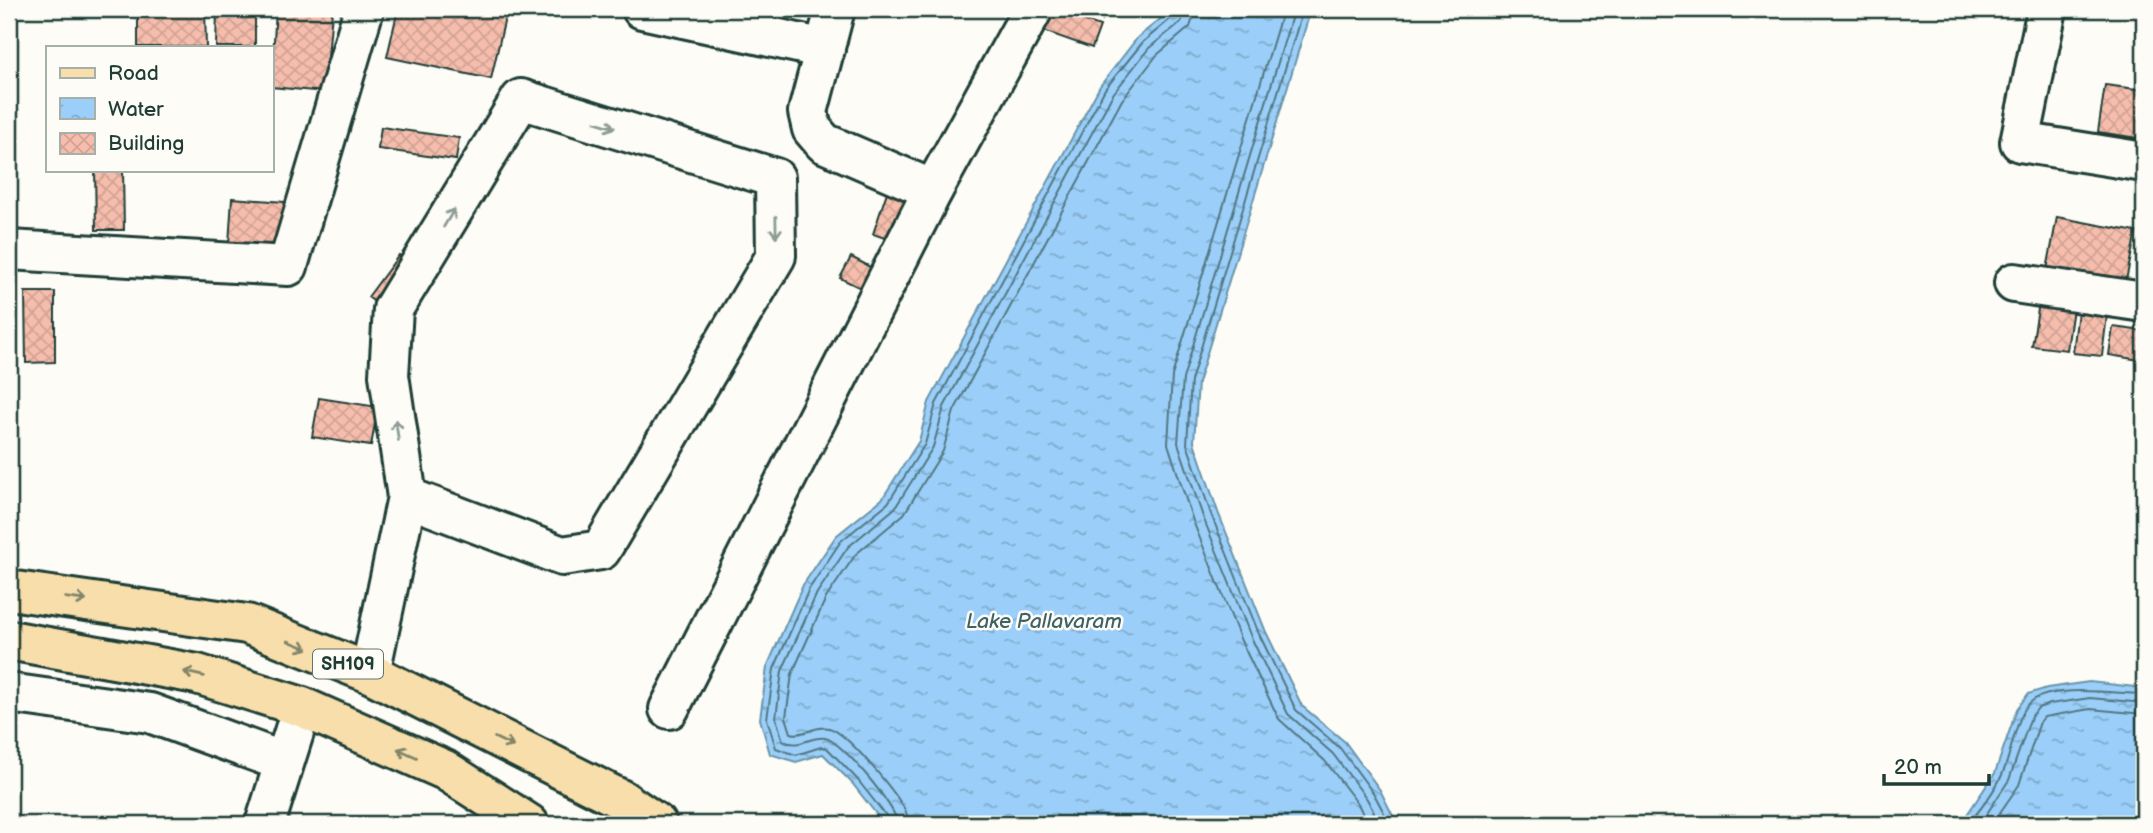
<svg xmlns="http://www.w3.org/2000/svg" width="2153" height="833" viewBox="0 0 2153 833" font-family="'Balsamiq Sans',sans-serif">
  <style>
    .water { fill: url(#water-ripples); stroke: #6995aa; stroke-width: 2 }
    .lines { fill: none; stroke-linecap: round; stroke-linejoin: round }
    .shore { stroke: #517783; stroke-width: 2 }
    .building { fill: url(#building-cross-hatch); stroke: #1f3d34; stroke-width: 2 }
    .minor-casing { stroke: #1f3d34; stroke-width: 44 }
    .major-casing { stroke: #1f3d34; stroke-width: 44 }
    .minor { stroke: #fdfcf7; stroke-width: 38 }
    .major { stroke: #f8deab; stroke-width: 38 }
    .oneway { stroke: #8e9c96 }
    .oneway2 { stroke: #81856a }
    .labels { text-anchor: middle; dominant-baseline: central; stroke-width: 5; stroke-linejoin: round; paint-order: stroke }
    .shield { fill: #fdfcf7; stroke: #62766e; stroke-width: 2 }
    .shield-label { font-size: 18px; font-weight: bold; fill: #1f3d34 }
    .water-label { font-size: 21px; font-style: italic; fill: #3e6265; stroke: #fdfcf7 }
  </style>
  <defs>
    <pattern id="water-ripples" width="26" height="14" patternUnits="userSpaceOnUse" patternTransform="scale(1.75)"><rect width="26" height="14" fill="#9bcff9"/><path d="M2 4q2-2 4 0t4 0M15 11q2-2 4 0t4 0" fill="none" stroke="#7ea9ca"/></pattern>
    <pattern id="building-cross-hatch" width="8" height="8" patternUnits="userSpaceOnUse" patternTransform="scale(1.75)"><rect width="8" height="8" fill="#f6bdac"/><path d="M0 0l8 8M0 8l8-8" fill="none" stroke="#d2a395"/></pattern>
  </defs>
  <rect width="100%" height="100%" fill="#fdfcf7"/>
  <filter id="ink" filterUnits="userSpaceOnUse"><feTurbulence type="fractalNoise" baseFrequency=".0143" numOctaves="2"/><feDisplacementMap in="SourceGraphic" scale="14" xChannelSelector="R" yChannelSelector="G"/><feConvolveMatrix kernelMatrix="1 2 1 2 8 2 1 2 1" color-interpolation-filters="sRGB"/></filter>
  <g filter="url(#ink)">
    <g class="water">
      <path d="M1173,9H1311L1198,383L1194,442L1218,512L1266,632L1302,706L1345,742L1380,790L1397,824H884L852,783L823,754L796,762L770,754L760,719L767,667L803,585L836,536L882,499L919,441L929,402L1100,86L1138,37Z"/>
      <path d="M2089,682L2144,688V824H1949L1964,819L1995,773L2017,709L2028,694L2047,688Z"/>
    </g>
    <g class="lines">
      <g class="shore">
        <path d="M1283,9L1172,376L1168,444L1193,521L1241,641L1279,719L1325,761L1358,804L1368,824"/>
        <path d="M1294,9L1183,379L1178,443L1203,517L1251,637L1288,714L1333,754L1367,799L1380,824"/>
        <path d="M1303,9L1191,381L1187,444L1211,514L1259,634L1296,710L1340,748L1374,794L1390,824"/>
        <path d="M889,824L887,817L857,779L827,748L821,747L796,755L776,748L767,719L774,669L809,589L841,541L888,503L925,444L936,404L1105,89L1143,42L1174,16L1177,9"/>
        <path d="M898,824C897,808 841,740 825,738C808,736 802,749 783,741L776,718L782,671L817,593L848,547L895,508L933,447L944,407L1113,94L1149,48L1181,22L1185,9"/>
        <path d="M908,824C908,818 907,813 904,808C894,791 847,732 829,728C815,725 803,737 791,733L786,717L792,674L826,598L856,554L904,514L943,451L954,411L1122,100L1157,55L1190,27L1196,9"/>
        <path d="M1968,824C1980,810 1994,792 2002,775C2011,757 2016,712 2032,701C2055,684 2117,694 2144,694"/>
        <path d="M1980,824L2009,780L2031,717L2038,708L2050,704L2090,698L2144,703"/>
        <path d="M1992,824L2019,785L2040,722L2044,717L2090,709L2144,714"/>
      </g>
    </g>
    <g class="building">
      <path d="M138,9H205L206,47H138Z"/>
      <path d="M217,9H255V47H216Z"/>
      <path d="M276,9L332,11L325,92L271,87Z"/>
      <path d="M398,9H507L491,79L387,57Z"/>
      <path d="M1042,9H1052L1100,26L1092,48L1035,28Z"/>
      <path d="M1082,9H1109L1102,20Z"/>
      <path d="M2105,85L2144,90V139L2098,132Z"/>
      <path d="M381,127L459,138L456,160L378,149Z"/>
      <path d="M95,170H123L124,230H96Z"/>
      <path d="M887,192L910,200L896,242L873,234Z"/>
      <path d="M232,198L297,203L295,248L229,244Z"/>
      <path d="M2057,217L2136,232L2124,290L2046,275Z"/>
      <path d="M399,255L414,267L384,309L368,297Z"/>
      <path d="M851,257L884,274L873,294L840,278Z"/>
      <path d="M25,292H55V362L26,363Z"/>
      <path d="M2039,303L2073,308L2067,350L2032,346Z"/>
      <path d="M2078,311L2107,315L2102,356L2073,353Z"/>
      <path d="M2113,327L2144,331L2140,360L2109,355Z"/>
      <path d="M319,398L378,407L371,446L312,437Z"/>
    </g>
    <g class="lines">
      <g class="minor-casing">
        <g id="minor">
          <path d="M642,9L825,49"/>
          <path d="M835,9L808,112L812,129L824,143L933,190"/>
          <path d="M2047,9L2020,142L2144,162"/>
          <path d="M9,250L288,266L364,9"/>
          <path d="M2014,283L2144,302"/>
          <path d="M370,673L407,497L389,375L393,309L521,99L775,178L776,256L601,550L562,556L407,497"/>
          <path d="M9,693L150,713L284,762"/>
          <path d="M669,709L933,190L1033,9"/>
          <path d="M265,824L302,707"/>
        </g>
      </g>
      <g class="major-casing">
        <g id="major">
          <path d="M9,590L247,624L370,673L622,800L657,824"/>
          <path d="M9,640L197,674L302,707L445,770L529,824"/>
        </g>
      </g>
      <use href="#minor" class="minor"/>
      <use href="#major" class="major"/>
    </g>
    <defs><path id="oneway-shaft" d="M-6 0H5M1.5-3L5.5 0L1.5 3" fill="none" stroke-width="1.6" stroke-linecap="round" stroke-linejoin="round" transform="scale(1.75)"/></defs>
    <g class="oneway">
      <use href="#oneway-shaft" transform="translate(605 125) rotate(17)"/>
      <use href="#oneway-shaft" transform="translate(449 218) rotate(-59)"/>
      <use href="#oneway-shaft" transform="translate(776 227) rotate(89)"/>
      <use href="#oneway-shaft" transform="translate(397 430) rotate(-98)"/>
    </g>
    <g class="oneway2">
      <use href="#oneway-shaft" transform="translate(76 599) rotate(8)"/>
      <use href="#oneway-shaft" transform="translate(298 645) rotate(22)"/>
      <use href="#oneway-shaft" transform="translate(194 674) rotate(-167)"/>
      <use href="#oneway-shaft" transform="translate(504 742) rotate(26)"/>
      <use href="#oneway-shaft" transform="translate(407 753) rotate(-156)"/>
    </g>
  </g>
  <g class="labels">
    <rect class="shield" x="313" y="649.5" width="70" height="29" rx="5"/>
    <g class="shield-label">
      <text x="348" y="664">SH109</text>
    </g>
    <g class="water-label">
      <text x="1044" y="621">Lake Pallavaram</text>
    </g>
  </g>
  <rect width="2153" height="833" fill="none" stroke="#fdfcf7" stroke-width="35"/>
  <rect x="18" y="18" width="2118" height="798" fill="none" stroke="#1f3d34" stroke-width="2.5" filter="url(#ink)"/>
  <rect x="46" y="46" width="228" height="126" fill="#fdfcf7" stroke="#a4b0a9" stroke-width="2"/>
  <rect x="60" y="68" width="35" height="10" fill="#f8deab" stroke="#a4b0a9" stroke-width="2"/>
  <text x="108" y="80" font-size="21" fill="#1f3d34">Road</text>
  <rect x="60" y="98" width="35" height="21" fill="url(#water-ripples)" stroke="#a4b0a9" stroke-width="2"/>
  <text x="108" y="116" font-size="21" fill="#1f3d34">Water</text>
  <rect x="60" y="133" width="35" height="21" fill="url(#building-cross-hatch)" stroke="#a4b0a9" stroke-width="2"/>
  <text x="108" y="150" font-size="21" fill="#1f3d34">Building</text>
  <path d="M1884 774v10h105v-10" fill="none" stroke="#1f3d34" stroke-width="3.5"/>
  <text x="1894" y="774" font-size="21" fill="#1f3d34" stroke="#fdfcf7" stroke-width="5" paint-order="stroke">20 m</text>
</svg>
